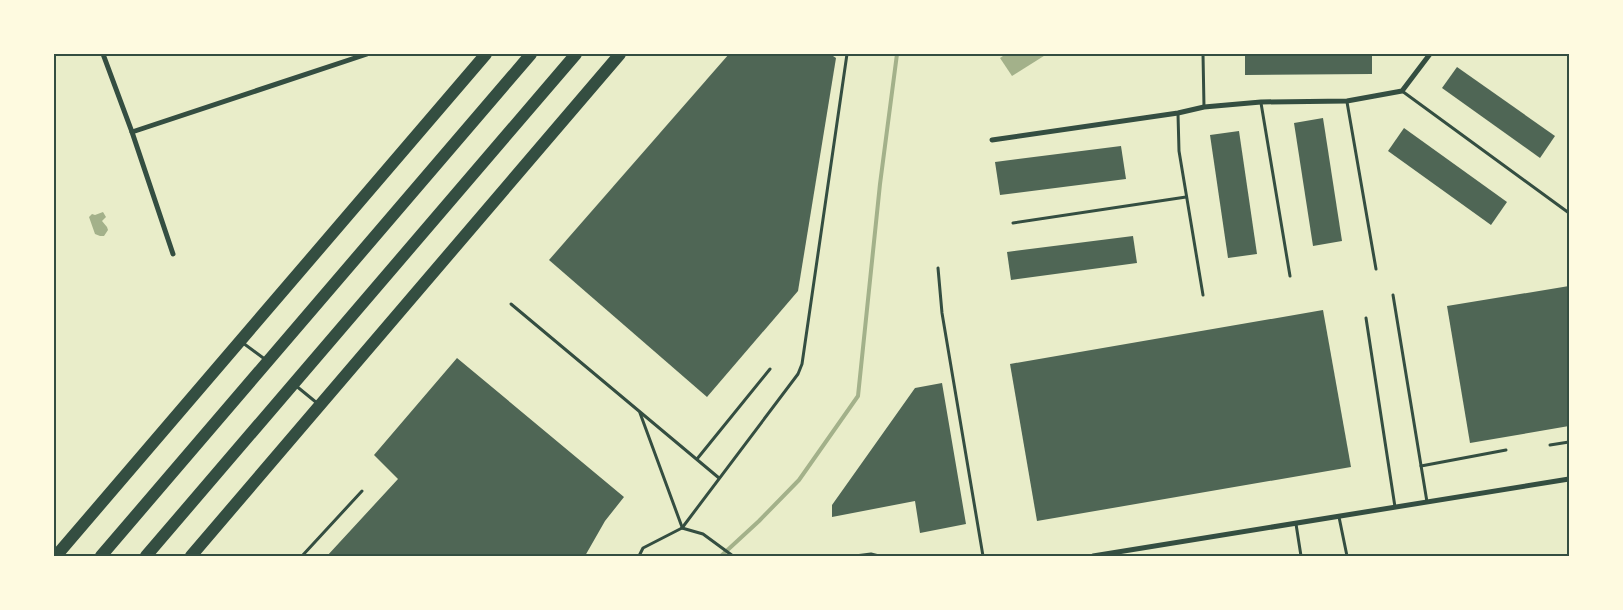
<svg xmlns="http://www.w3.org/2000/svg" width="1623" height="610" viewBox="0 0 1623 610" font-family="'Archivo Narrow',sans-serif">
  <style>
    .water { fill: #a3b18a }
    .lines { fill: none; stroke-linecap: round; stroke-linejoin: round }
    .stream { stroke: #a3b18a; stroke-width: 4 }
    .building { fill: #4f6655 }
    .service { stroke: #344e41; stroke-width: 3 }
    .minor { stroke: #344e41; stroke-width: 5 }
    .motorway { stroke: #344e41; stroke-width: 12 }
    .neatline { fill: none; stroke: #344e41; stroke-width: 2 }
  </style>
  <rect width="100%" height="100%" fill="#e9edc9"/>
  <g class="water">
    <path d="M1006,54H1047L1012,76L1000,58Z"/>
    <path d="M103,212L106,217L102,221L107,227L108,230L104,236H100L95,234L89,217L92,214L95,215Z"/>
  </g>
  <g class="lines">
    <path class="stream" d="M721,556L759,521L799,480L858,396L880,184L897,54"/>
  </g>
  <g class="building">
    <path d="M729,54H830L836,58L798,291L707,397L549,260Z"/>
    <path d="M1245,54H1372V74L1245,75Z"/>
    <path d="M1457,67L1555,136L1540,158L1442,88Z"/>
    <path d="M1323,118L1342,241L1313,246L1294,123Z"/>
    <path d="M1404,128L1507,202L1491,225L1388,151Z"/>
    <path d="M1239,131L1257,254L1228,258L1210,135Z"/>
    <path d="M1121,146L1126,179L1000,195L995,162Z"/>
    <path d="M1133,236L1137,263L1011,280L1007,252Z"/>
    <path d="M1569,286V426L1470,443L1447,306Z"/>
    <path d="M1323,310L1351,467L1037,521L1010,364Z"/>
    <path d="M457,358L624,497L605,521L585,556H327L398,479L374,455Z"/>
    <path d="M942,383L966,524L920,533L915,501L832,517V505L915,388Z"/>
  </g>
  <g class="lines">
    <g class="service">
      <path d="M1203,54L1204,107"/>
      <path d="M1402,91L1569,213"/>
      <path d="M1347,102L1376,269"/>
      <path d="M1261,103L1290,276"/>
      <path d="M1178,114L1179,151L1203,295"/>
      <path d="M1013,223L1186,197"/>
      <path d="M938,268L942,313L983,556"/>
      <path d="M1393,295L1427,502"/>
      <path d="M511,304L719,478"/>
      <path d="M1366,318L1395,507"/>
      <path d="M243,343L266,360"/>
      <path d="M295,385L317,403"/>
      <path d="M640,413L682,527"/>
      <path d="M1550,445L1569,442"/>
      <path d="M697,459L770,369"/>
      <path d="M1421,466L1506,450"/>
      <path d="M1339,517L1347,556"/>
      <path d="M1296,524L1301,556"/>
      <path d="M682,528L798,374L802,364L847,54"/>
      <path d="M302,556L362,491"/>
      <path d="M639,556L643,548L682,528L703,534L733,556"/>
      <path d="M855,556L871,554L879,556"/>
    </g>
    <g class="minor">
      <path d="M103,54L132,132L173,254"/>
      <path d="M132,132L367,54"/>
      <path d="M992,140L1178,113L1204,107L1261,102L1347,101L1402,91L1430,54"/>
      <path d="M1093,556L1569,479"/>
    </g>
    <g class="motorway">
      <path d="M56,556L486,54"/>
      <path d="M101,556L531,54"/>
      <path d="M146,556L576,54"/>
      <path d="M191,556L620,54"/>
    </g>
  </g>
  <rect width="1623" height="610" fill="none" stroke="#fefae0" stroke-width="110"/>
  <rect x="55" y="55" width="1513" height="500" class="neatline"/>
</svg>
